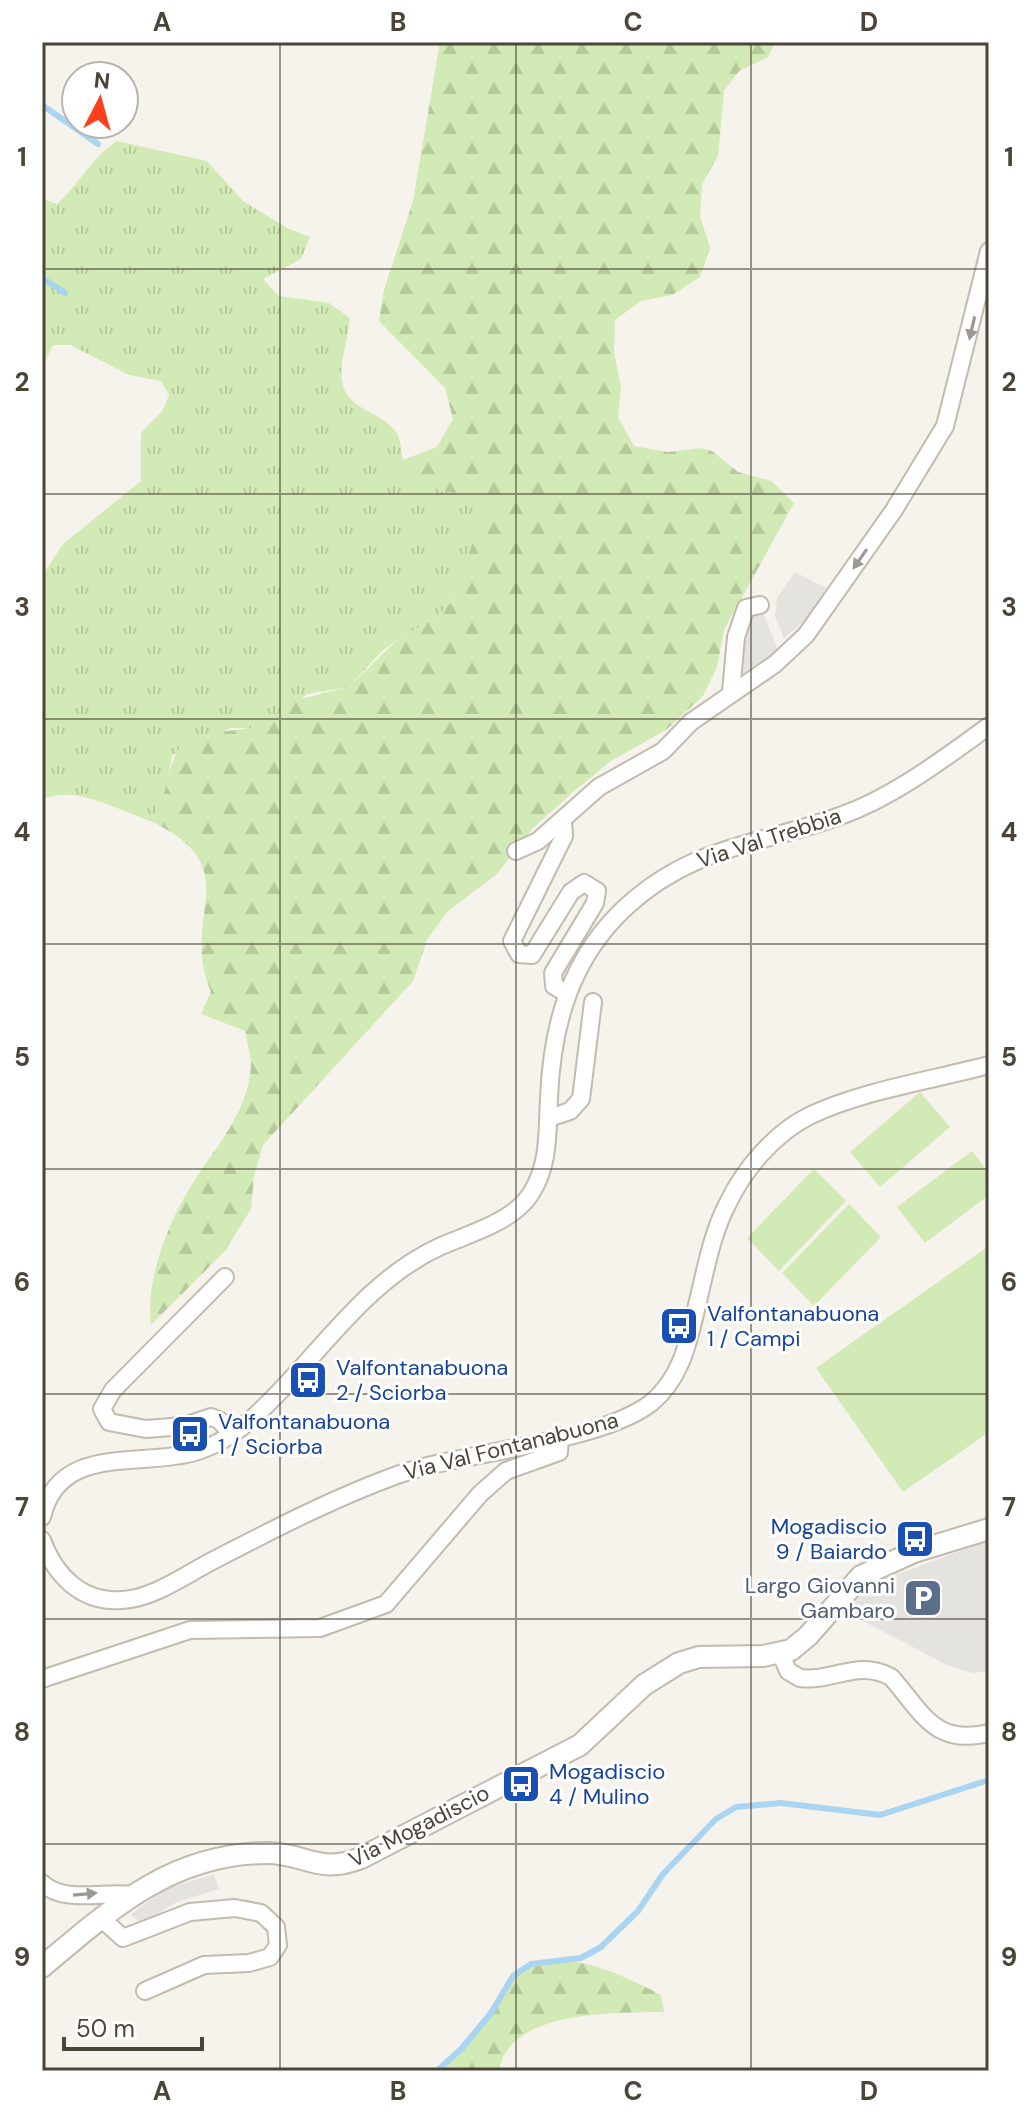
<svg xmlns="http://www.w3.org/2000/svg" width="1031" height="2113" viewBox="0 0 1031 2113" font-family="'DM Sans',sans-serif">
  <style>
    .grass { fill: url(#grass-tufts) }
    .forest { fill: url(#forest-firs) }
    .garden { fill: #d2eab5 }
    .parking { fill: #e5e3e0 }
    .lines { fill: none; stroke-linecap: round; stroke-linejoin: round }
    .stream { stroke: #a9d4f2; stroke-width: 6 }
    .minor-casing { stroke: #c2bbae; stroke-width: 20 }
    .tertiary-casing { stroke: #c2bbae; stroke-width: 24 }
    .minor { stroke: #fff; stroke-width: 16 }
    .tertiary { stroke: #fff; stroke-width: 20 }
    .oneway { fill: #9c9892 }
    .grid { fill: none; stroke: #4b4439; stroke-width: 2; stroke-opacity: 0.55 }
    .labels { text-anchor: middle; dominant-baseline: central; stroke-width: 6; stroke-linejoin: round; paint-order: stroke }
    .street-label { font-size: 22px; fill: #4b4439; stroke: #fff }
    .transit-label { font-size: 22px; fill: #164399; stroke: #fff; text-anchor: start }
    .service-label { font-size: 22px; fill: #4e5e75; stroke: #fff; text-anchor: end }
    .neatline { fill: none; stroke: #4b4439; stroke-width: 3 }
    .grid-label { font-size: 26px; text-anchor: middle; font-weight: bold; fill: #4b4439 }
  </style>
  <defs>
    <pattern id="grass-tufts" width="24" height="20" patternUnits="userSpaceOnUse" patternTransform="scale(2)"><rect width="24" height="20" fill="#d2eab5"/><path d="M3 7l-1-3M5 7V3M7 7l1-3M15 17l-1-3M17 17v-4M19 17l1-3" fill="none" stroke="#b6ca9c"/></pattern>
    <pattern id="forest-firs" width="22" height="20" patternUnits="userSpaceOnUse" patternTransform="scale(2)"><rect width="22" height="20" fill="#d2eab5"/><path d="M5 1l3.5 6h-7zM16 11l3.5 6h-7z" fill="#b6ca9c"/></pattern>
  </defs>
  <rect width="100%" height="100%" fill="#f6f3ec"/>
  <path class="grass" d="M117,141L207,161L243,201L287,228L310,237L301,259L263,279L279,296L329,303L350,318C349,339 337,366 343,386C350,411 386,413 398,435C401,441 401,453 403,460L441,491L466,495L484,513L452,601L436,618L398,639L381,652L349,687L307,694L273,722L253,728H231L172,755L164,802L153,822C122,812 74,783 42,800V576L63,544L141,481V433L163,410L169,395L161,381L129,375L70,345H53L42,367V199L57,204C80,183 91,158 117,141Z"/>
  <g class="forest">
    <path d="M440,42H775L768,57L739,71L724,91L718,156L702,184L700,216L710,248L700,277L672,295L641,301L615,320L614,352L621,386L618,417L634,446L668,452L701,448L712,451L738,472L771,481L794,503L724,630L717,667L703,696L666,730L611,761L573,792L533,828L497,874L447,912L427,940L413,981L263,1145L254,1176L251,1209L225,1251L151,1325C145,1279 169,1220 194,1181C218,1144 247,1113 251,1067C251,1056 247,1043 245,1031L201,1014L211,992C178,914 250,871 153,822C169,793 166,762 186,737C215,731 245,731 273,722L284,703L349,687L398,639L436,618L452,601L483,513L466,495L441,491L418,480L403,460L437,447L453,419L445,388L379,321L384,290L413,201Z"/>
    <path d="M561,1960C595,1962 631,1979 661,1995L664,2012C616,2013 509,2009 499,2071H443L516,1975L530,1964Z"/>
  </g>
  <g class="garden">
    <path d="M920,1092L950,1127L880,1187L850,1152Z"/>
    <path d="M972,1151L989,1173V1195L925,1243L897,1207Z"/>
    <path d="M814,1169L846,1201L779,1271L747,1238Z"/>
    <path d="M849,1204L881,1237L814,1306L782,1273Z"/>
    <path d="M989,1246V1432L903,1492L816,1368Z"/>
  </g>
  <g class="parking">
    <path d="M795,572L826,588L810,616L784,638L775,617L777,598Z"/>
    <path d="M760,605L778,650L731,682L746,608Z"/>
    <path d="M989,1540V1671L973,1673L949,1666L846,1612L869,1585Z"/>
    <path d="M214,1874L219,1889L177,1902L140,1924L131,1914L164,1890Z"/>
  </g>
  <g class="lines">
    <g class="stream">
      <path d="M42,105L98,144"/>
      <path d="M42,278L65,293"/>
      <path d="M437,2071L462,2048L491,2013L513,1976L531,1964L581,1958L601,1947L638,1911L663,1874L716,1819L736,1807L781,1803L880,1815L989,1780"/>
    </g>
    <g class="minor-casing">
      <g id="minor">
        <path d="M731,692L736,637L746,608L760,605"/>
        <path d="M563,821L564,836L512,941L519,954L532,955L571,892L584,883L597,891L595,903L553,973L554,986L566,993"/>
        <path d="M516,851L538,841L599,787L663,751L691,722L775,664L806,635L894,510L945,426L989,251"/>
        <path d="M549,1118L570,1111L581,1099L593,1002"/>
        <path d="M225,1277L113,1390L102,1409L109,1422L146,1429L184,1426L211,1417L219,1420L232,1434"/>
        <path d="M42,1517C59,1443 141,1468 195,1452C218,1445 240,1430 257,1414C317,1359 363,1282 439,1247C468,1234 511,1223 530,1195C550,1165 547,1132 549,1098C552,1024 571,957 627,906C694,845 760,845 840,816C894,797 943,759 989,726"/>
        <path d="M42,1540C55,1575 81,1603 122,1600C153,1599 188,1573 216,1559C274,1529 334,1498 397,1475C465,1451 599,1443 651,1403C683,1377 689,1338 698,1301C706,1268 712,1233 728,1203C744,1169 775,1133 809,1116C861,1091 932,1080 989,1065"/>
        <path d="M781,1654L788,1671L800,1678C834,1682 857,1659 891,1677C923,1713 934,1746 989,1733"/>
        <path d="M42,1679L190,1630L320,1628L386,1604L480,1494L506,1471L559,1452L560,1436"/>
        <path d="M42,1883C64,1904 104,1891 132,1895"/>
        <path d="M102,1919L123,1938L190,1912L235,1908L261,1913L276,1927L278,1945L270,1957L249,1963L204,1965L145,1991"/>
      </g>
    </g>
    <g class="tertiary-casing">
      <path id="tertiary" d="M42,1967C111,1909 171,1854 266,1853C306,1853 318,1875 361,1858L580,1745L644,1685L679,1663L699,1657L763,1656L791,1650L808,1636L861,1576L914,1552L989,1529"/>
    </g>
    <use href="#minor" class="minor"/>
    <use href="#tertiary" class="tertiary"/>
  </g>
  <defs><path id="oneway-solid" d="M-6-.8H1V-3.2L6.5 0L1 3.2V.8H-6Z" transform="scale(2)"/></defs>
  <g class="oneway">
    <use href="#oneway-solid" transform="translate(972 328) rotate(103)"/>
    <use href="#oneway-solid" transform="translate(860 559) rotate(125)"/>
    <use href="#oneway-solid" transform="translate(85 1894) rotate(-5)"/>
  </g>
  <path class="grid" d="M280,42V2071M516,42V2071M751,42V2071M42,269H989M42,494H989M42,719H989M42,944H989M42,1169H989M42,1394H989M42,1619H989M42,1844H989"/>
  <defs>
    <g id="bus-square" transform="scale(2)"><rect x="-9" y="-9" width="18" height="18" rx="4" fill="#1a4fb4" stroke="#fff"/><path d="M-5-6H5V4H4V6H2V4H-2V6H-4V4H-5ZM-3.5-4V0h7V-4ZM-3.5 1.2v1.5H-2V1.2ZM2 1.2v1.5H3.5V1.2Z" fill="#fff"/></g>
    <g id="parking-square" transform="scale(2)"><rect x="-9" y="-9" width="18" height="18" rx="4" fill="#5c6f8a" stroke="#fff"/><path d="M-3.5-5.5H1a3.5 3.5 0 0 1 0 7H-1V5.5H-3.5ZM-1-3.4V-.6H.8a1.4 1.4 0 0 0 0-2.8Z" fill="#fff"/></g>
  </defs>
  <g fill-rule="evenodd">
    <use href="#bus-square" x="679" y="1326"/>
    <use href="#bus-square" x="308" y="1380"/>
    <use href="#bus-square" x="190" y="1434"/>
    <use href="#bus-square" x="915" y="1539"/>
    <use href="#parking-square" x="923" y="1598"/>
    <use href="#bus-square" x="521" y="1784"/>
  </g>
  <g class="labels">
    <g class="street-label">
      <text transform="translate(769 838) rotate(-18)">Via Val Trebbia</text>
      <text transform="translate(511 1446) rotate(-14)">Via Val Fontanabuona</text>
      <text transform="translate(419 1826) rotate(-27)">Via Mogadiscio</text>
    </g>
    <g class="transit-label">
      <text x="707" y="1313">Valfontanabuona<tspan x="707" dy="25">1 / Campi</tspan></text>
      <text x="336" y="1367">Valfontanabuona<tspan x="336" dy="25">2 / Sciorba</tspan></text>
      <text x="218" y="1421">Valfontanabuona<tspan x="218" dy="25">1 / Sciorba</tspan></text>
      <text x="887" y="1526" text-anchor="end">Mogadiscio<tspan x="887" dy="25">9 / Baiardo</tspan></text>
      <text x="549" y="1771">Mogadiscio<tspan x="549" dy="25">4 / Mulino</tspan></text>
    </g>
    <g class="service-label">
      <text x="895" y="1585">Largo Giovanni<tspan x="895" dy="25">Gambaro</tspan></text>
    </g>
  </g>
  <rect width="1031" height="2113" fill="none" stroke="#ffffff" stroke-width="88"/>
  <g transform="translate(100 100) rotate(6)"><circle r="38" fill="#ffffff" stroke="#b7b4b0" stroke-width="2"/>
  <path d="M0-6L14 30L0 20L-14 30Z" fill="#fc3f1d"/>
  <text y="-12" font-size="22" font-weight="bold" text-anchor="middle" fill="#4b4439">N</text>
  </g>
  <path d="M64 2037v12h138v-12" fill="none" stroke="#4b4439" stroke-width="4"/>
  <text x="76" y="2037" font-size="24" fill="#4b4439" stroke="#ffffff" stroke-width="6" paint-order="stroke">50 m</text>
  <rect x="44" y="44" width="943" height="2025" class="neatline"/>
  <g class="grid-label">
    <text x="162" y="31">A</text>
    <text x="398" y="31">B</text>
    <text x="633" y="31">C</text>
    <text x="869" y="31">D</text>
    <text x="22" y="166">1</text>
    <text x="1009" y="166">1</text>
    <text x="22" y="391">2</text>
    <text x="1009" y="391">2</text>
    <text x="22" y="616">3</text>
    <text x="1009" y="616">3</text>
    <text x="22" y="841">4</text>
    <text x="1009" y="841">4</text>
    <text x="22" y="1066">5</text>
    <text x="1009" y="1066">5</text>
    <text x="22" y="1291">6</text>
    <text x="1009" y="1291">6</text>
    <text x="22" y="1516">7</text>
    <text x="1009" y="1516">7</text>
    <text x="22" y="1741">8</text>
    <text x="1009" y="1741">8</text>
    <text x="22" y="1966">9</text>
    <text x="1009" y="1966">9</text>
    <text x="162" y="2100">A</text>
    <text x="398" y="2100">B</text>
    <text x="633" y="2100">C</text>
    <text x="869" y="2100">D</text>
  </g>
</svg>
